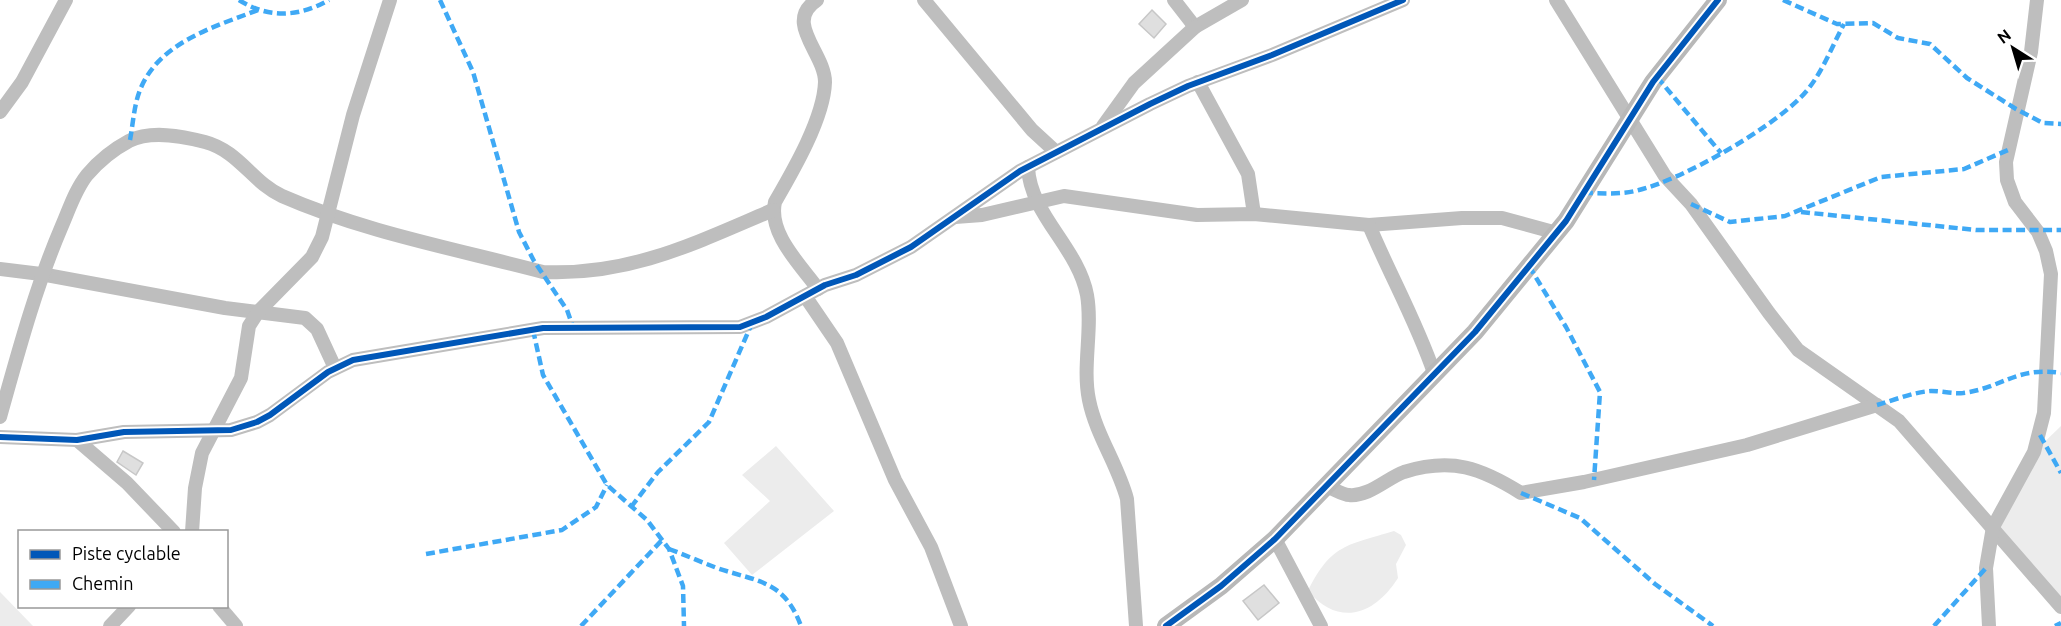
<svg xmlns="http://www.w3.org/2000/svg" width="2061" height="626" viewBox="0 0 2061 626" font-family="Ubuntu,sans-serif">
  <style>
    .green { fill: #ececec }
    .building { fill: #dfdfdf; stroke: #c7c7c7; stroke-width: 1.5 }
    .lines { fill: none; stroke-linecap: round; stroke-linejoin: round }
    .street { stroke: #bebebe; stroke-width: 14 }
    .secondary { stroke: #b8b8b8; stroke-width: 18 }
    .quiet { stroke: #3fa9f5; stroke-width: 4.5; stroke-dasharray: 9 4.5; stroke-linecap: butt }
    .cycleway-casing { stroke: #fff; stroke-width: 10 }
    .cycleway { stroke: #0057b8; stroke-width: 6 }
  </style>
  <rect width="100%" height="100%" fill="#fff"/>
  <g class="green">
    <path d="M2061,426V607L1993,527L2034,452Z"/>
    <path d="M776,446L834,511L752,575L724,543L770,501L742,475Z"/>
    <path d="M1394,531L1401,535L1406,545L1396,564L1398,578C1373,617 1338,626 1308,591C1331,544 1348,545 1394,531Z"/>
    <path d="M0,592L33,626H0Z"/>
  </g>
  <g class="building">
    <path d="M1152,10L1166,24L1154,38L1139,24Z"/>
    <path d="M123,451L143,463L136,475L117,462Z"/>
    <path d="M1264,585L1279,603L1258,620L1243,601Z"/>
  </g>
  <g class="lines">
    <g class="street">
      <path d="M817,0C783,22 825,53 825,82C824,118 793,171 775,202C768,234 800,264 818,289"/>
      <path d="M924,0L1032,130L1056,152"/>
      <path d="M1174,0L1195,27L1242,0"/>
      <path d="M1556,0L1665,176L1691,204L1769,313L1798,350L1899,421L2061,607"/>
      <path d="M1198,82L1248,174L1254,214"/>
      <path d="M0,112L22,82L66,0"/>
      <path d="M1103,126L1134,83L1195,27"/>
      <path d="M1028,167C1030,215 1078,247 1087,295C1093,329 1082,366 1089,400C1096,435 1118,465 1127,499L1136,626"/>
      <path d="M955,217L982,215L1064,196L1197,215L1254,214L1369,225L1462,218H1502L1557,233"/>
      <path d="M1369,225C1390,275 1417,323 1434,373"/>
      <path d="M0,269L41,274L225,308L305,318L317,329L335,368"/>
      <path d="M805,296L837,343L895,480L931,547L961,626"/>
      <path d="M0,417C18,353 35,289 61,228C69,210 75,190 87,175C98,162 114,149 129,141C151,130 182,136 205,142C239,151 253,183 282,196C364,232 456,249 543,272C630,276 695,243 773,210"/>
      <path d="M0,437L77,440L124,432L231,430L257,422L270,415L328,372L353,360L543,328L740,327L766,317L825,285L856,275L911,247L1020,171L1150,104L1188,86L1272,55L1403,0"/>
      <path d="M77,440L127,483L174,532"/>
      <path d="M1328,487C1334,489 1343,495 1349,495C1369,497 1387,478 1404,472C1452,457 1481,468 1521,493L1584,482L1747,445L1877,405"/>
      <path d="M192,532L195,488L202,453L241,378L249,326L258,312L312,257L322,237L353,115L390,0"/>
      <path d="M1275,539L1321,626"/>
      <path d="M219,606L236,626"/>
      <path d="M110,626L129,606"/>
      <path d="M1989,626L1986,568L1993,527L2034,452L2044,413L2051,274L2046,251L2038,232L2015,202L2007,180L2006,162L2031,52L2037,0"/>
    </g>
    <path class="secondary" d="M1166,626L1221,586L1275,539L1475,332L1566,221L1653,82L1718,0"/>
    <g class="quiet">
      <path d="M239,0C269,19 299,17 329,0"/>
      <path d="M440,0L473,72L519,232L534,261L567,310L573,327"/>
      <path d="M1783,0L1837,24L1873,23L1898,38L1930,44L1967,78L2016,109L2043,123L2061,124"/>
      <path d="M1657,77L1721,153"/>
      <path d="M130,140C133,124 134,105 140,90C159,42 214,27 258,10"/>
      <path d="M1584,193C1602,193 1621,195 1639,190C1683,179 1767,131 1800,98C1820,79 1831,48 1844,24"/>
      <path d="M1691,204L1730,222L1785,216L1881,177L1964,169L2008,150"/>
      <path d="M1801,212L1976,230H2061"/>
      <path d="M1529,266L1566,327L1600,392L1594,480"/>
      <path d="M533,330L543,375L607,485L647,520L669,549L683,586L684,626"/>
      <path d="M1877,405C1894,400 1914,392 1931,391C1941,391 1953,394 1963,393C2002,388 2017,366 2061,373"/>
      <path d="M2040,435L2061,473"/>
      <path d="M1521,493L1580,518L1655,584L1713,626"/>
      <path d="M631,507L658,472L709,422L752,323"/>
      <path d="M669,549C685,555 701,562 717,568C758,582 784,580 801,626"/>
      <path d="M426,554L562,530L596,507L607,485"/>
      <path d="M581,626L663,539"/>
      <path d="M1934,626L1986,568"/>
      <path d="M2055,626L2061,623"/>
    </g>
    <g class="cycleway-casing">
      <g id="cycleway">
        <path d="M0,437L77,440L124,432L231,430L257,422L270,415L328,372L353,360L543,328L740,327L766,317L825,285L856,275L911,247L1020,171L1150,104L1188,86L1272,55L1403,0"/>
        <path d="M1166,626L1221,586L1275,539L1475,332L1566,221L1653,82L1718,0"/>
      </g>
    </g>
    <use href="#cycleway" class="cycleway"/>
  </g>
  <rect x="18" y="530" width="210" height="78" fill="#ffffff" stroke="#999999" stroke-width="1.5"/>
  <rect x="30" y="550" width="30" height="9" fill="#0057b8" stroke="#999999" stroke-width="1.5"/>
  <text x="72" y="560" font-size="18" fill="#000000">Piste cyclable</text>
  <rect x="30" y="580" width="30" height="9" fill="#3fa9f5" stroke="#999999" stroke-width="1.5"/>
  <text x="72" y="590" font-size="18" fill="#000000">Chemin</text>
  <g transform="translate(2013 48) rotate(323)" stroke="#ffffff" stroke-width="4.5" paint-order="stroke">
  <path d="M0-4.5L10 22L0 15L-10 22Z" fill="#000000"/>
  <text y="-9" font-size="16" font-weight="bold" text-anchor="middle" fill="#000000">N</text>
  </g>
</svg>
